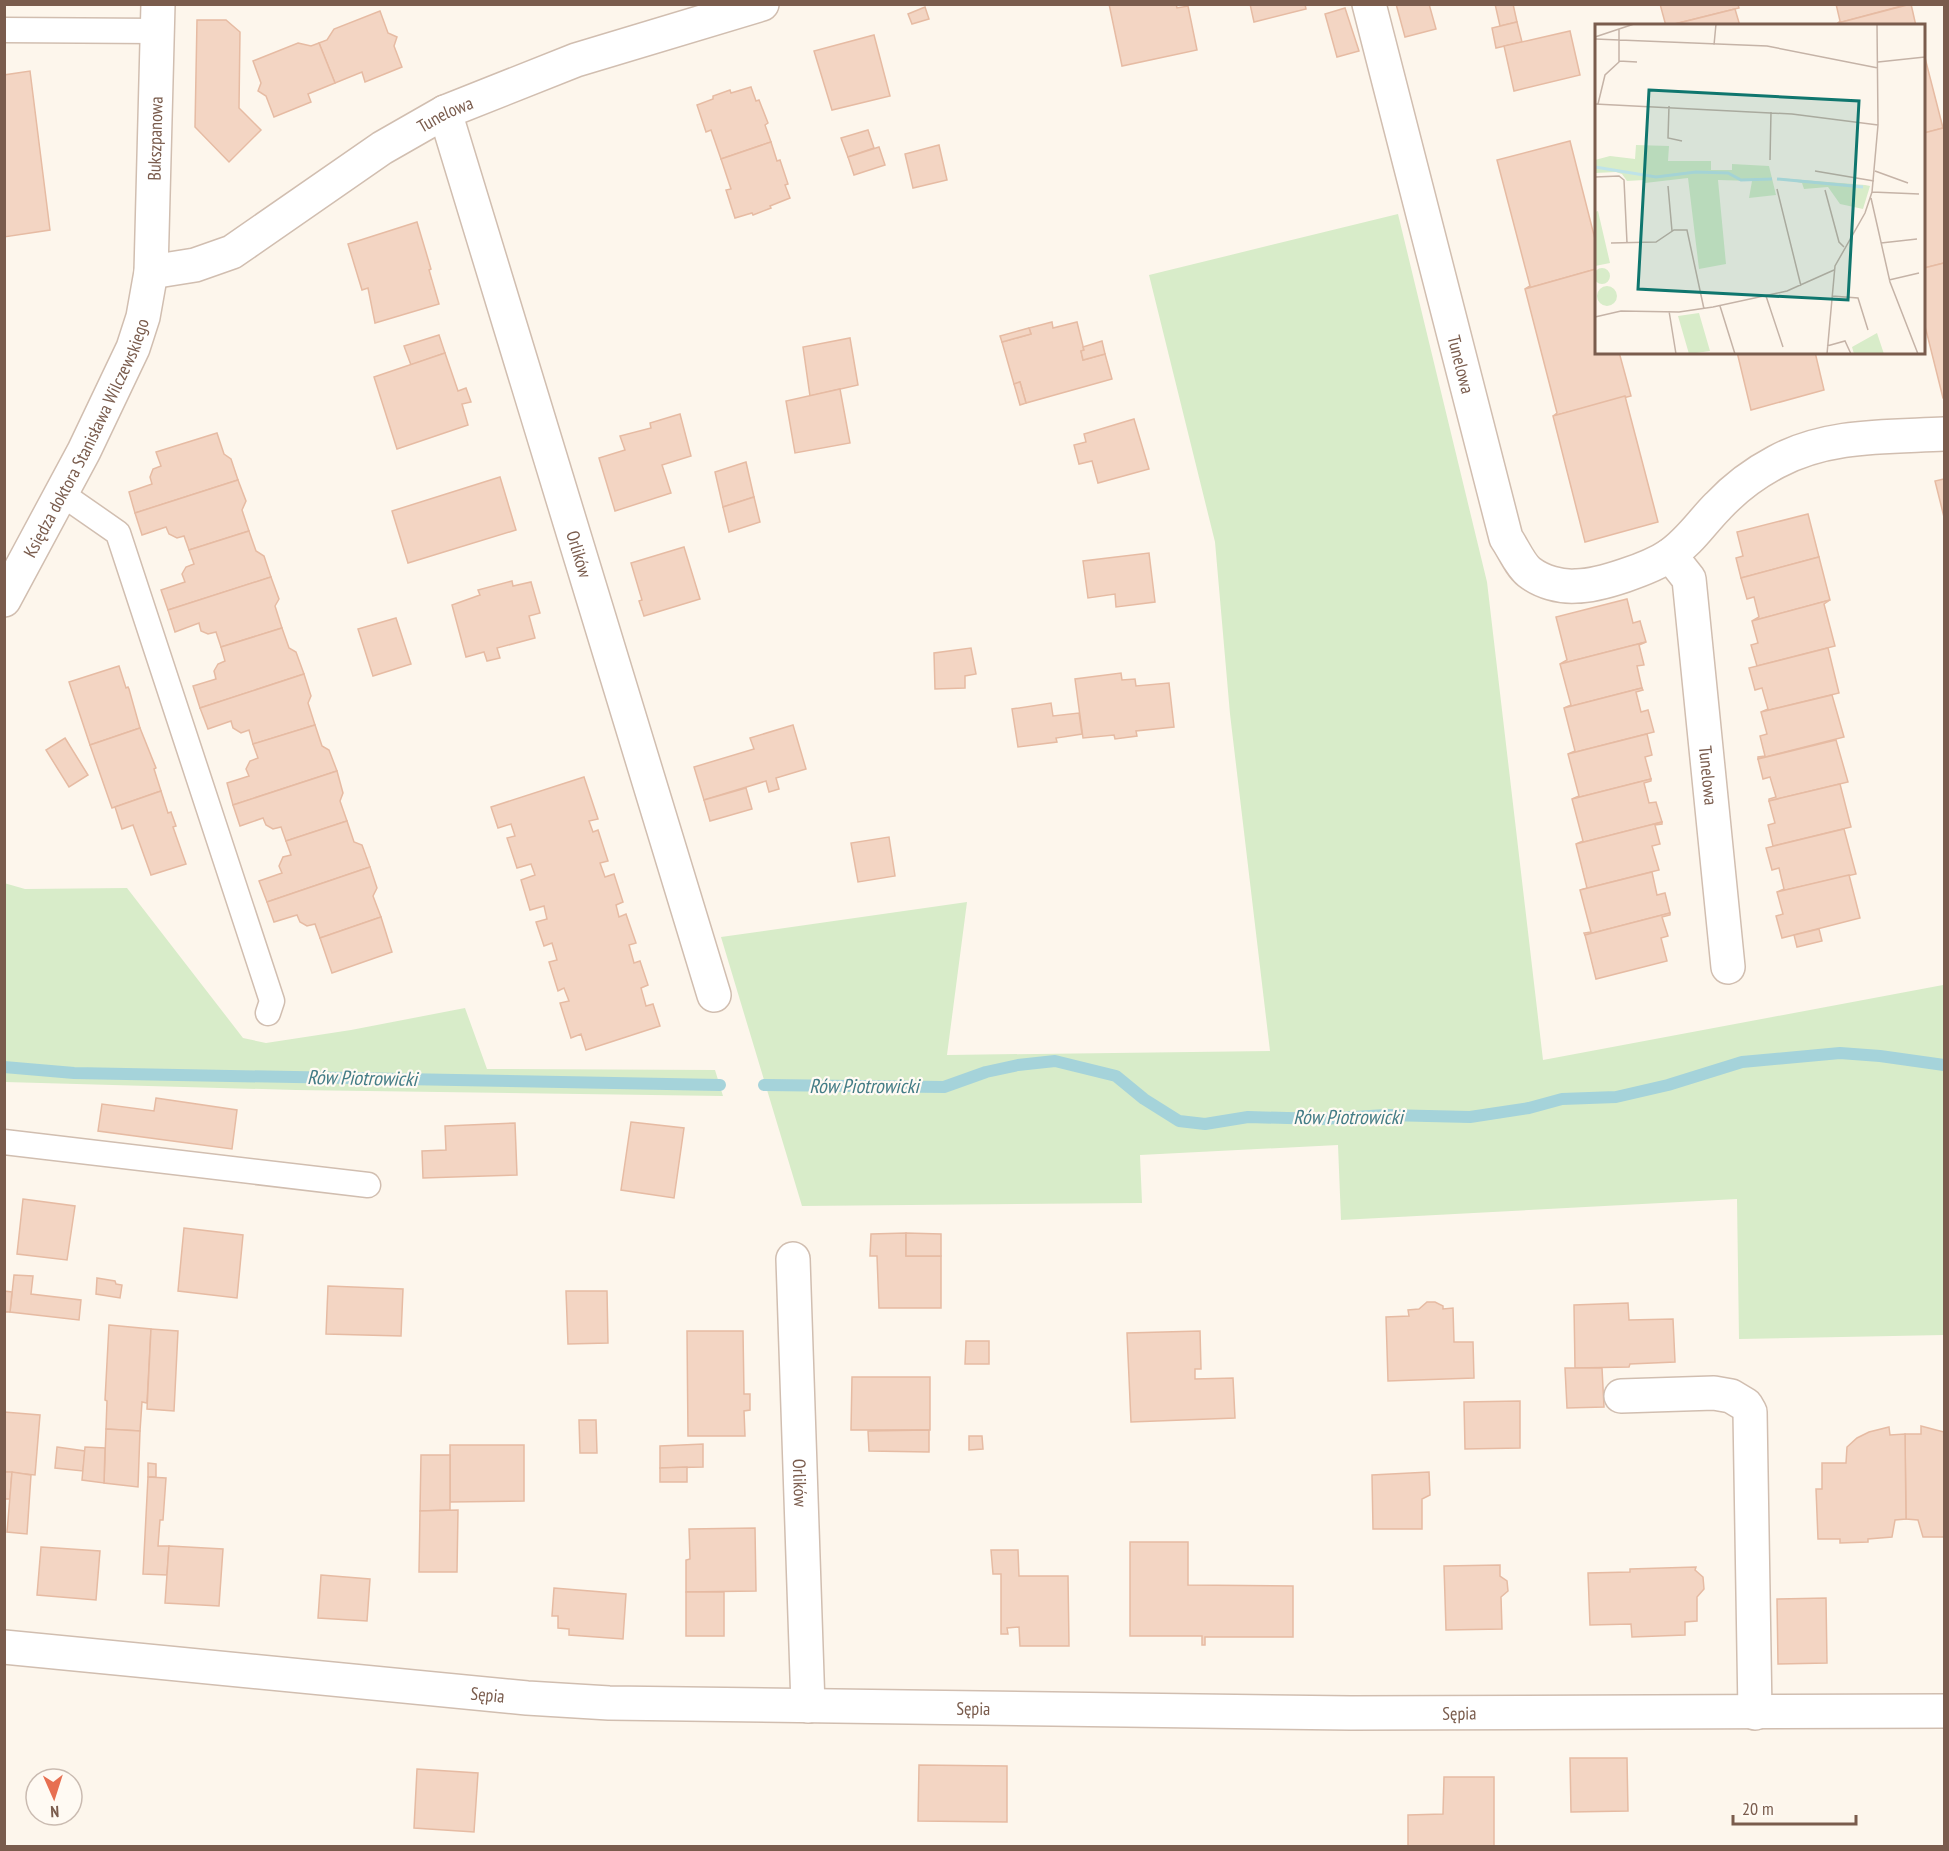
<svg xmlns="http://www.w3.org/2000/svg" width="1949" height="1851" viewBox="0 0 1949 1851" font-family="'PT Sans Narrow',sans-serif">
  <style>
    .green { fill: #d8ecc9 }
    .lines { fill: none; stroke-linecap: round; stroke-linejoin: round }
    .stream { stroke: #a5d3da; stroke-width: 12 }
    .building { fill: #f3d5c3; stroke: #e6bba3; stroke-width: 1.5 }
    .service-casing { stroke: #d1beb0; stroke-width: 27 }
    .minor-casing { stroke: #d1beb0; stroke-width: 36 }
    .tertiary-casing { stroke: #d1beb0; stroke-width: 36 }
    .service { stroke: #fff; stroke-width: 24 }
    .minor { stroke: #fff; stroke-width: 33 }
    .tertiary { stroke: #fff; stroke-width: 33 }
    .labels { text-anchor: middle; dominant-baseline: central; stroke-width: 4.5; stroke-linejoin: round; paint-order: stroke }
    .street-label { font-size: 18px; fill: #7a5c4d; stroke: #fffaf3 }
    .water-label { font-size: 20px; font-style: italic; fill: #437c86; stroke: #fffaf3 }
    .inset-river { fill: none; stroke: #bfe3e8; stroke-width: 3 }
    .inset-road { fill: none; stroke: #c5b3a7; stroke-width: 1.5 }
    .view { fill: #0f766e; fill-opacity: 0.15; stroke: #0f766e; stroke-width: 3 }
    .inset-edge { fill: none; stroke: #7a5c4d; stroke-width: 3 }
  </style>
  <rect width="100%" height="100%" fill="#fdf6ec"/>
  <g class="green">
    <path d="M1398,214L1487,582L1543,1060L1943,985L1944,1335L1739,1339L1737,1199L1341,1220L1338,1145L1140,1155L1142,1203L802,1206L721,937L967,902L947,1055L1270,1051L1230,714L1215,542L1149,275Z"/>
    <path d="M4,883L25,889L127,888L243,1038L266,1043L351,1030L465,1008L487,1069L715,1070L723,1096L296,1090L5,1082Z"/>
  </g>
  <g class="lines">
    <g class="stream">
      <path d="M4,1067L74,1073L720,1085"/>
      <path d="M764,1085L944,1087L986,1072L1018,1065L1055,1061L1116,1076L1144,1099L1179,1121L1205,1124L1248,1117L1322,1119L1386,1115L1470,1117L1529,1108L1562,1099L1616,1097L1668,1085L1742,1062L1840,1053L1880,1056L1944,1065"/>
    </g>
  </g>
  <g class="building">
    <path d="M1109,4H1176L1177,8L1188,6L1197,50L1122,66Z"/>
    <path d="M1250,4H1305L1306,9L1254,22Z"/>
    <path d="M1396,4H1429L1436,29L1405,37Z"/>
    <path d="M1495,4H1513L1517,22L1500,26Z"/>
    <path d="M1660,4H1738L1739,8L1666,26Z"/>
    <path d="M1836,4H1909L1838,23L1840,21Z"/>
    <path d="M1911,4L1916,26H1838V23Z"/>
    <path d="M925,7L929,19L912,24L908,14Z"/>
    <path d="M1345,8L1359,51L1337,57L1325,14Z"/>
    <path d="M1735,9L1740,26H1667Z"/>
    <path d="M380,11L388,33L397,37L394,46L402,67L365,82L362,72L335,83L319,43L327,40L334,29Z"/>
    <path d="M197,20H226L240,32L239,108L261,130L229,162L195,127Z"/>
    <path d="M1517,22L1522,42L1496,48L1492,28Z"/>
    <path d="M1570,31L1580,75L1514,91L1504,46Z"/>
    <path d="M874,35L890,96L832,110L814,51Z"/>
    <path d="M298,43L311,46L319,43L335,83L308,94L311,102L274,117L266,96L258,91L261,83L253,61Z"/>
    <path d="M1924,54L1943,128L1924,133Z"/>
    <path d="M30,71L50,230L4,237V75Z"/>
    <path d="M751,87L756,101L759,100L768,123L765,125L771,142L721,159L711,130L706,132L697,105L713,99V96L730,90L731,93Z"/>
    <path d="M1943,128H1944V263L1924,268V133Z"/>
    <path d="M868,130L874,148L848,157L841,138Z"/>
    <path d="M1570,141L1596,243V269L1525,289L1530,286L1497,160Z"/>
    <path d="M771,142L777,161L780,160L788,184L785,185L790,198L770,206L771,208L753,215L752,213L735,218L726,190L731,189L721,159Z"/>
    <path d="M939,145L947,180L913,188L905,154Z"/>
    <path d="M879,147L885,165L854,175L848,157Z"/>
    <path d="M417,222L431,269L429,270L439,304L375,323L368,288L362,290L348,244Z"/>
    <path d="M1944,263V398H1943L1924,322V268Z"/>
    <path d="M1596,269V352H1619L1631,396L1553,416L1557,413L1525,289Z"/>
    <path d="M1052,322L1053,328L1077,322L1084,350L1081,351L1083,360L1105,354L1112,379L1026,403L1020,382L1014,384L1002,342L1031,334L1029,328Z"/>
    <path d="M1029,328L1031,334L1002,342L1000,336Z"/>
    <path d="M439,335L445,353L411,365L404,346Z"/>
    <path d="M850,338L858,385L810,396L803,347Z"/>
    <path d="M1102,341L1105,354L1083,360L1081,351L1084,350L1083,347Z"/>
    <path d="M1737,352H1815L1824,390L1751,410Z"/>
    <path d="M445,353L458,391L466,388L471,402L462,404L468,425L397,449L374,377Z"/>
    <path d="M1020,382L1026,403L1020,405L1014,384Z"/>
    <path d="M840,389L850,443L795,453L786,401Z"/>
    <path d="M1625,396L1658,522L1585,542L1553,416Z"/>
    <path d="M680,414L691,456L662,465L671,493L615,511L599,458L625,450L620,436L651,428L650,423Z"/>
    <path d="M1134,419L1149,469L1098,483L1092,461L1079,464L1074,445L1086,442L1084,434Z"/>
    <path d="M217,433L224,454L231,459L238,480L135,513L129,492L152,484L150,477L153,469L161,466L156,452Z"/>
    <path d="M746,462L754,497L723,507L715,472Z"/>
    <path d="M500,477L516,530L408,563L392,511Z"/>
    <path d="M1944,479V517L1935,481Z"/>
    <path d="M238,480L246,501L242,510L249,531L189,550L184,536L177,538L169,534L166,527L142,535L135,513Z"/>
    <path d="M754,497L760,522L729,532L723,507Z"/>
    <path d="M1808,514L1819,557L1741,578L1736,558L1743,556L1737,532Z"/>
    <path d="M249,531L256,551L264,556L271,577L168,610L161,590L185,582L182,574L186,567L194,564L189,550Z"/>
    <path d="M684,547L700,599L644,616L639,601L642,600L631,563Z"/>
    <path d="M1149,553L1155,602L1116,607L1115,594L1088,598L1083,561Z"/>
    <path d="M1819,557L1830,600L1752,621L1759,617L1754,597L1747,599L1741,578Z"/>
    <path d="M271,577L279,599L275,606L282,628L221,647L216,632L208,634L201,631L199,623L175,632L168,610Z"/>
    <path d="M512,581L513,586L531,582L540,613L529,616L535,638L497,648L500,658L487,661L484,652L466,657L452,605L480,595L478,590Z"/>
    <path d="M1627,599L1633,623L1640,621L1646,642L1560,664L1567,660L1556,617Z"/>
    <path d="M1830,600L1824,604L1835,646L1757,666L1751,645L1758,643L1752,621Z"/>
    <path d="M396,618L411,664L373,676L358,629Z"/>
    <path d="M282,628L289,648L296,652L304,674L200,708L193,686L216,679L214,671L218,664L225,661L221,647Z"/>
    <path d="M1646,642L1639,645L1644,665L1637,666L1642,688L1564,708L1571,705L1560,664Z"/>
    <path d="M971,648L976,674L965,676V688L935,689L934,653Z"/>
    <path d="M1828,648L1839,693L1761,712L1768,709L1762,688L1755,690L1749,668Z"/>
    <path d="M119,666L126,688L128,687L129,689L140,728L90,745L69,682Z"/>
    <path d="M1121,673L1122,680L1135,679L1136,686L1169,683L1174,727L1136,731L1137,736L1115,739L1114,735L1083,738L1075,679Z"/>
    <path d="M304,674L311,696L308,703L315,725L253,744L249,730L241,733L233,728L231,721L208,729L200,708Z"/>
    <path d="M1642,688L1643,690L1636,692L1641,712L1648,710L1654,732L1568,754L1575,751L1564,708Z"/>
    <path d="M1832,695L1844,737L1758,759V757L1765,756L1760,736L1767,734L1761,712Z"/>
    <path d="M1051,703L1053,716L1079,713L1082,734L1056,738L1057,742L1018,747L1012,709Z"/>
    <path d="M315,725L322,746L329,750L337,771L233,805L227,783L249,776L246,769L250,761L258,758L253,744Z"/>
    <path d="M793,725L806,769L776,778L779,789L769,792L766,781L704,800L694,767L754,749L750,738Z"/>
    <path d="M140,728L156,768L154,769L161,791L112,808L90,745Z"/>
    <path d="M1647,734L1652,755L1645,757L1651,779L1572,799L1579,796L1568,754Z"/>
    <path d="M65,738L88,775L69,787L46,750Z"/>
    <path d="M1836,740L1848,782L1769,801V799L1776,797L1770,777L1763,779L1758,759Z"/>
    <path d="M337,771L343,793L340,801L347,821L286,841L281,827L273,829L266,825L263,818L240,826L233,805Z"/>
    <path d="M584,777L598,819L589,821L593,832L598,830L608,861L600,863L605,877L614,874L623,902L616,905L619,917L626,914L636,943L629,945L634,963L640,961L648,985L641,988L646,1006L653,1004L660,1026L586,1050L581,1034L571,1038L560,1003L569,1001L564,988L558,991L549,962L557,960L552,943L544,946L536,922L547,919L544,906L530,910L521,880L535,875L531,864L517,868L507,838L515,836L511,824L498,828L491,807Z"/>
    <path d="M1651,779V781L1644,783L1649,803L1656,802L1662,822L1576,844L1583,841L1572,799Z"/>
    <path d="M1840,784L1851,827L1773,846L1768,825L1775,823L1769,801Z"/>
    <path d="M746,788L752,809L710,821L704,800Z"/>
    <path d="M161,791L168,813L171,812L176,826L173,827L186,864L151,875L133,825L122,829L115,807Z"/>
    <path d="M347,821L354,842L362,845L370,867L267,902L259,881L282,873L279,866L283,857L291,855L286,841Z"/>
    <path d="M1662,822V824L1655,825L1660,844L1652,846L1659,870L1580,890L1587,888L1576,844Z"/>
    <path d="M1844,829L1856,874L1777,892L1784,889L1779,868L1772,870L1766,848Z"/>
    <path d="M889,837L895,876L858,882L851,843Z"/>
    <path d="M370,867L377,888L373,896L381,917L320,938L315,924L307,926L300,922L297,915L274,922L267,902Z"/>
    <path d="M1652,872L1657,895L1665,893L1670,913L1585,935L1584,933L1591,932L1580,890Z"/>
    <path d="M1849,875L1860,918L1782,938L1776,916L1783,914L1777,892Z"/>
    <path d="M1670,913V915L1662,917L1668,936L1661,938L1667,961L1596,979L1585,935Z"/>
    <path d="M381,917L392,952L332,973L320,938Z"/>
    <path d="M1819,929L1822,941L1797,947L1794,935Z"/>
    <path d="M156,1098L237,1110L232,1149L98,1131L102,1104L154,1111Z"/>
    <path d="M631,1122L684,1128L674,1198L621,1190Z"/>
    <path d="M515,1123L517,1175L423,1178L422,1151L446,1150L445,1126Z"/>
    <path d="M23,1199L75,1206L67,1260L17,1254Z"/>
    <path d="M184,1228L243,1235L237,1298L178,1291Z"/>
    <path d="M906,1233V1256H941V1308H879L877,1256H870L871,1234Z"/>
    <path d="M906,1233L941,1234V1256H906Z"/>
    <path d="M14,1275L33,1276L31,1294L81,1300L79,1320L10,1312Z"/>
    <path d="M97,1278L115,1281L116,1284L122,1285L120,1298L96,1294Z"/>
    <path d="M328,1286L403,1289L401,1336L326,1334Z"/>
    <path d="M4,1291L12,1292L10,1312H4Z"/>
    <path d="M566,1291H607L608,1343L568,1344Z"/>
    <path d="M1427,1302H1435L1443,1306V1309L1453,1308L1454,1342H1473L1474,1378L1388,1381L1386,1317L1409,1316L1408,1310L1419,1309Z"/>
    <path d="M1628,1303L1629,1320L1673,1319L1675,1362L1630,1364L1629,1367L1575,1368L1574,1305Z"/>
    <path d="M109,1325L151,1329L147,1403L142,1402L140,1431L106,1429L107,1401L105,1400Z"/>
    <path d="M151,1329L178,1331L174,1411L147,1409Z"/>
    <path d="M687,1331H743L744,1394H750V1410L744,1411L745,1436H688Z"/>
    <path d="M1200,1331L1201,1369H1195V1379L1233,1378L1235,1418L1131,1422L1127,1333Z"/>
    <path d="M966,1341H989V1364H965Z"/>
    <path d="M1565,1368H1602L1604,1407L1567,1408Z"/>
    <path d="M852,1377H930V1430H851Z"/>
    <path d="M1520,1401V1448L1465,1449L1464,1402Z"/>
    <path d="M4,1412L40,1415L35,1475L4,1472Z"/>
    <path d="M579,1420H596L597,1453H580Z"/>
    <path d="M1921,1426L1944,1432V1537H1923L1918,1520L1906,1519L1905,1434H1921Z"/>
    <path d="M1889,1427L1890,1435L1905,1434L1906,1519L1895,1520L1892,1537L1868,1539V1542L1840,1543V1539H1818L1816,1489H1822V1463H1846L1847,1447L1857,1438L1869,1432Z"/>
    <path d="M106,1429L140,1431L138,1487L104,1483Z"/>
    <path d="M929,1430V1452L869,1451L868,1431Z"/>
    <path d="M969,1436H982L983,1449L969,1450Z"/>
    <path d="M703,1444V1467L660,1468V1446Z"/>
    <path d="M450,1445H524V1501L450,1502Z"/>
    <path d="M57,1447L85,1451L83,1471L55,1468Z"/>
    <path d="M85,1447L105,1448L104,1483L82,1480Z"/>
    <path d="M421,1455H450V1510L420,1511Z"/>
    <path d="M148,1463L156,1464V1477H148Z"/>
    <path d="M687,1467V1482H660V1468Z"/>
    <path d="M4,1472H12L10,1499H4Z"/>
    <path d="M12,1472L31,1475L27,1534L7,1532Z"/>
    <path d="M1429,1472L1430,1495L1422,1499V1529H1373L1372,1475Z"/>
    <path d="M148,1477L166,1478L163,1520H160L158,1546H169L167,1575L143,1574Z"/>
    <path d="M458,1510L457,1572H419L420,1511Z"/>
    <path d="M755,1528L756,1591L686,1592V1560L690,1559L689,1529Z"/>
    <path d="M1130,1542H1188V1585L1293,1586V1637H1205V1645H1202V1636H1130Z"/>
    <path d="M169,1546L223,1549L219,1606L165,1603Z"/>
    <path d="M41,1547L100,1551L96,1600L37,1595Z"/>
    <path d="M991,1550H1018L1019,1576H1068L1069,1646H1020L1019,1627L1007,1628L1008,1634H1001V1574H993Z"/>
    <path d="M1500,1565V1576L1507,1581L1508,1591L1501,1597L1502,1629L1446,1630L1444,1566Z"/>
    <path d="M1696,1567L1695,1570L1703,1577L1704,1589L1697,1597V1621L1685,1622V1635L1632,1637L1631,1624L1590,1625L1588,1573L1630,1572V1569Z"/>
    <path d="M321,1575L370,1579L367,1621L318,1618Z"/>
    <path d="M554,1588L626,1594L623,1639L569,1635V1629L558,1628V1616H552Z"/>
    <rect x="686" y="1592" width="38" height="44"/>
    <path d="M1826,1598L1827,1663L1778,1664L1777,1599Z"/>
    <path d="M1570,1758H1627L1628,1811L1571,1812Z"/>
    <path d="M919,1765L1007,1766V1822L918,1821Z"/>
    <path d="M417,1769L478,1773L474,1832L414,1828Z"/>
    <path d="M1444,1777H1494V1846H1408V1815L1443,1814Z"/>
  </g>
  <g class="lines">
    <g class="service-casing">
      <g id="service">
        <path d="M4,30L157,31"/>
        <path d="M62,494L118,533L272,1001L268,1013"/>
        <path d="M4,1142L368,1185"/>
      </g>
    </g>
    <g class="minor-casing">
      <g id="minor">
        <path id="s1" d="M1369,4L1506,538C1513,548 1520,565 1529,572C1542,582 1560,587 1576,586C1600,586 1651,568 1670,555C1690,541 1702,522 1718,506C1734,489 1755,473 1776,462C1827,434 1887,437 1944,434"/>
        <path id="s2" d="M445,112L714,995"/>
        <path id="s3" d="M151,272L195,265L232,252L382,148L445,112L576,60L762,4"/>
        <path id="s4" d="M1670,555L1689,579L1728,967"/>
        <path id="s5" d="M793,1259L808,1706"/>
        <path d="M1621,1396L1714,1393L1731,1396L1746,1405L1750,1412L1755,1713"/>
        <path id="s6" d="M4,1647L527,1698L609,1703L1351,1713L1944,1711"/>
      </g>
    </g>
    <g class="tertiary-casing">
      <g id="tertiary">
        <path id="s7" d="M4,600L84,451L133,348L143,317L151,272L158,4"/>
      </g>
    </g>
    <use href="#service" class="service"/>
    <use href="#minor" class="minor"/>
    <use href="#tertiary" class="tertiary"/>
  </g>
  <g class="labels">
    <g class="street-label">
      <text stroke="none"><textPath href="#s3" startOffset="338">Tunelowa</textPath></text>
      <text stroke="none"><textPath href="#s7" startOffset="495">Bukszpanowa</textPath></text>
      <text stroke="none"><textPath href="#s1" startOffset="372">Tunelowa</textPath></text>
      <text stroke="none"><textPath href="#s7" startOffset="182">Księdza doktora Stanisława Wilczewskiego</textPath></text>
      <text stroke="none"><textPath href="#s2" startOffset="462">Orlików</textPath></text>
      <text stroke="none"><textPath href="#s4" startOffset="228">Tunelowa</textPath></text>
      <text stroke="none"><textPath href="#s5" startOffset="224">Orlików</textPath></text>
      <text stroke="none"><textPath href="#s6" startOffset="486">Sępia</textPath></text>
      <text stroke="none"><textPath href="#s6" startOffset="972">Sępia</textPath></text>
      <text stroke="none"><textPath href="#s6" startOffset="1458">Sępia</textPath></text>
    </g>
    <g class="water-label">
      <text transform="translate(362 1078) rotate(1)">Rów Piotrowicki</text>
      <text x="864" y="1086">Rów Piotrowicki</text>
      <text x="1348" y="1117">Rów Piotrowicki</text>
    </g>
  </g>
  <g transform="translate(1595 24)">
    <rect width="330" height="330" fill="#fdf6ec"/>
    <path d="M41,121L74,122L73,137H116V146H137V140L174,142L181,171L154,174L157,157L123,156L131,240L104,245L93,154L50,159L49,156L32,157L27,150L21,148L0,149V136L15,132L40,135ZM182,154L270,161L275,162L268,185L245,180L233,163L209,165L207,159ZM3,187L15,239L0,242V188ZM-1 252a8 8 0 1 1 16 0a8 8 0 1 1-16 0ZM2 272a10 10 0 1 1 20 0a10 10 0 1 1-20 0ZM104,289L115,327L94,330L83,292ZM282,309L289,330H259L257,323Z" fill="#d8ecc9"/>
    <path class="inset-river" d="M0,143L61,153L101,148L133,149L146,156L177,155M182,155L268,163"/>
    <path class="inset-road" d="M0,13L39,0M0,15L172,22L283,44M119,21L121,0M24,37L42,38M283,38L330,33M0,80L197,90L283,101M3,80L10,51L24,38V5M74,82L73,114L87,117M175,136L176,88M220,147L279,157M280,147L313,159M0,153L24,152L29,156L32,219M73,162L77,207M182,165L206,262M230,166L244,218L249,223M277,168L324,170M276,174L295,258L323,330M16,219L61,218L79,206H92L109,285M286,219L322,215M294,256L324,249M171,272L188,323M237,272L263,274L273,306M125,282L140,330M74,287L81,330M0,293L26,287L84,288L118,283L192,267L239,246M232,322L250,317L256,330M232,330L240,242L270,189L277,168L283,101L282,0"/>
    <path class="view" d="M54,66L264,77L253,276L43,265Z"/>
    <rect width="330" height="330" class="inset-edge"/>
  </g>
  <rect width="1949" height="1851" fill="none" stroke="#7a5c4d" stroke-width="12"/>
  <g transform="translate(54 1797) rotate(177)"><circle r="28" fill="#fffaf3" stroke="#cabbb1" stroke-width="1.5"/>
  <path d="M0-4.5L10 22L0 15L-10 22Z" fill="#e76f51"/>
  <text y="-9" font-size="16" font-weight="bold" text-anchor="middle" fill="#7a5c4d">N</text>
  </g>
  <path d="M1733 1815v9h123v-9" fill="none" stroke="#7a5c4d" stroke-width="3"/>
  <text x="1742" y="1815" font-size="18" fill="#7a5c4d" stroke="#fffaf3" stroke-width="4.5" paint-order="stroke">20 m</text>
</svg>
